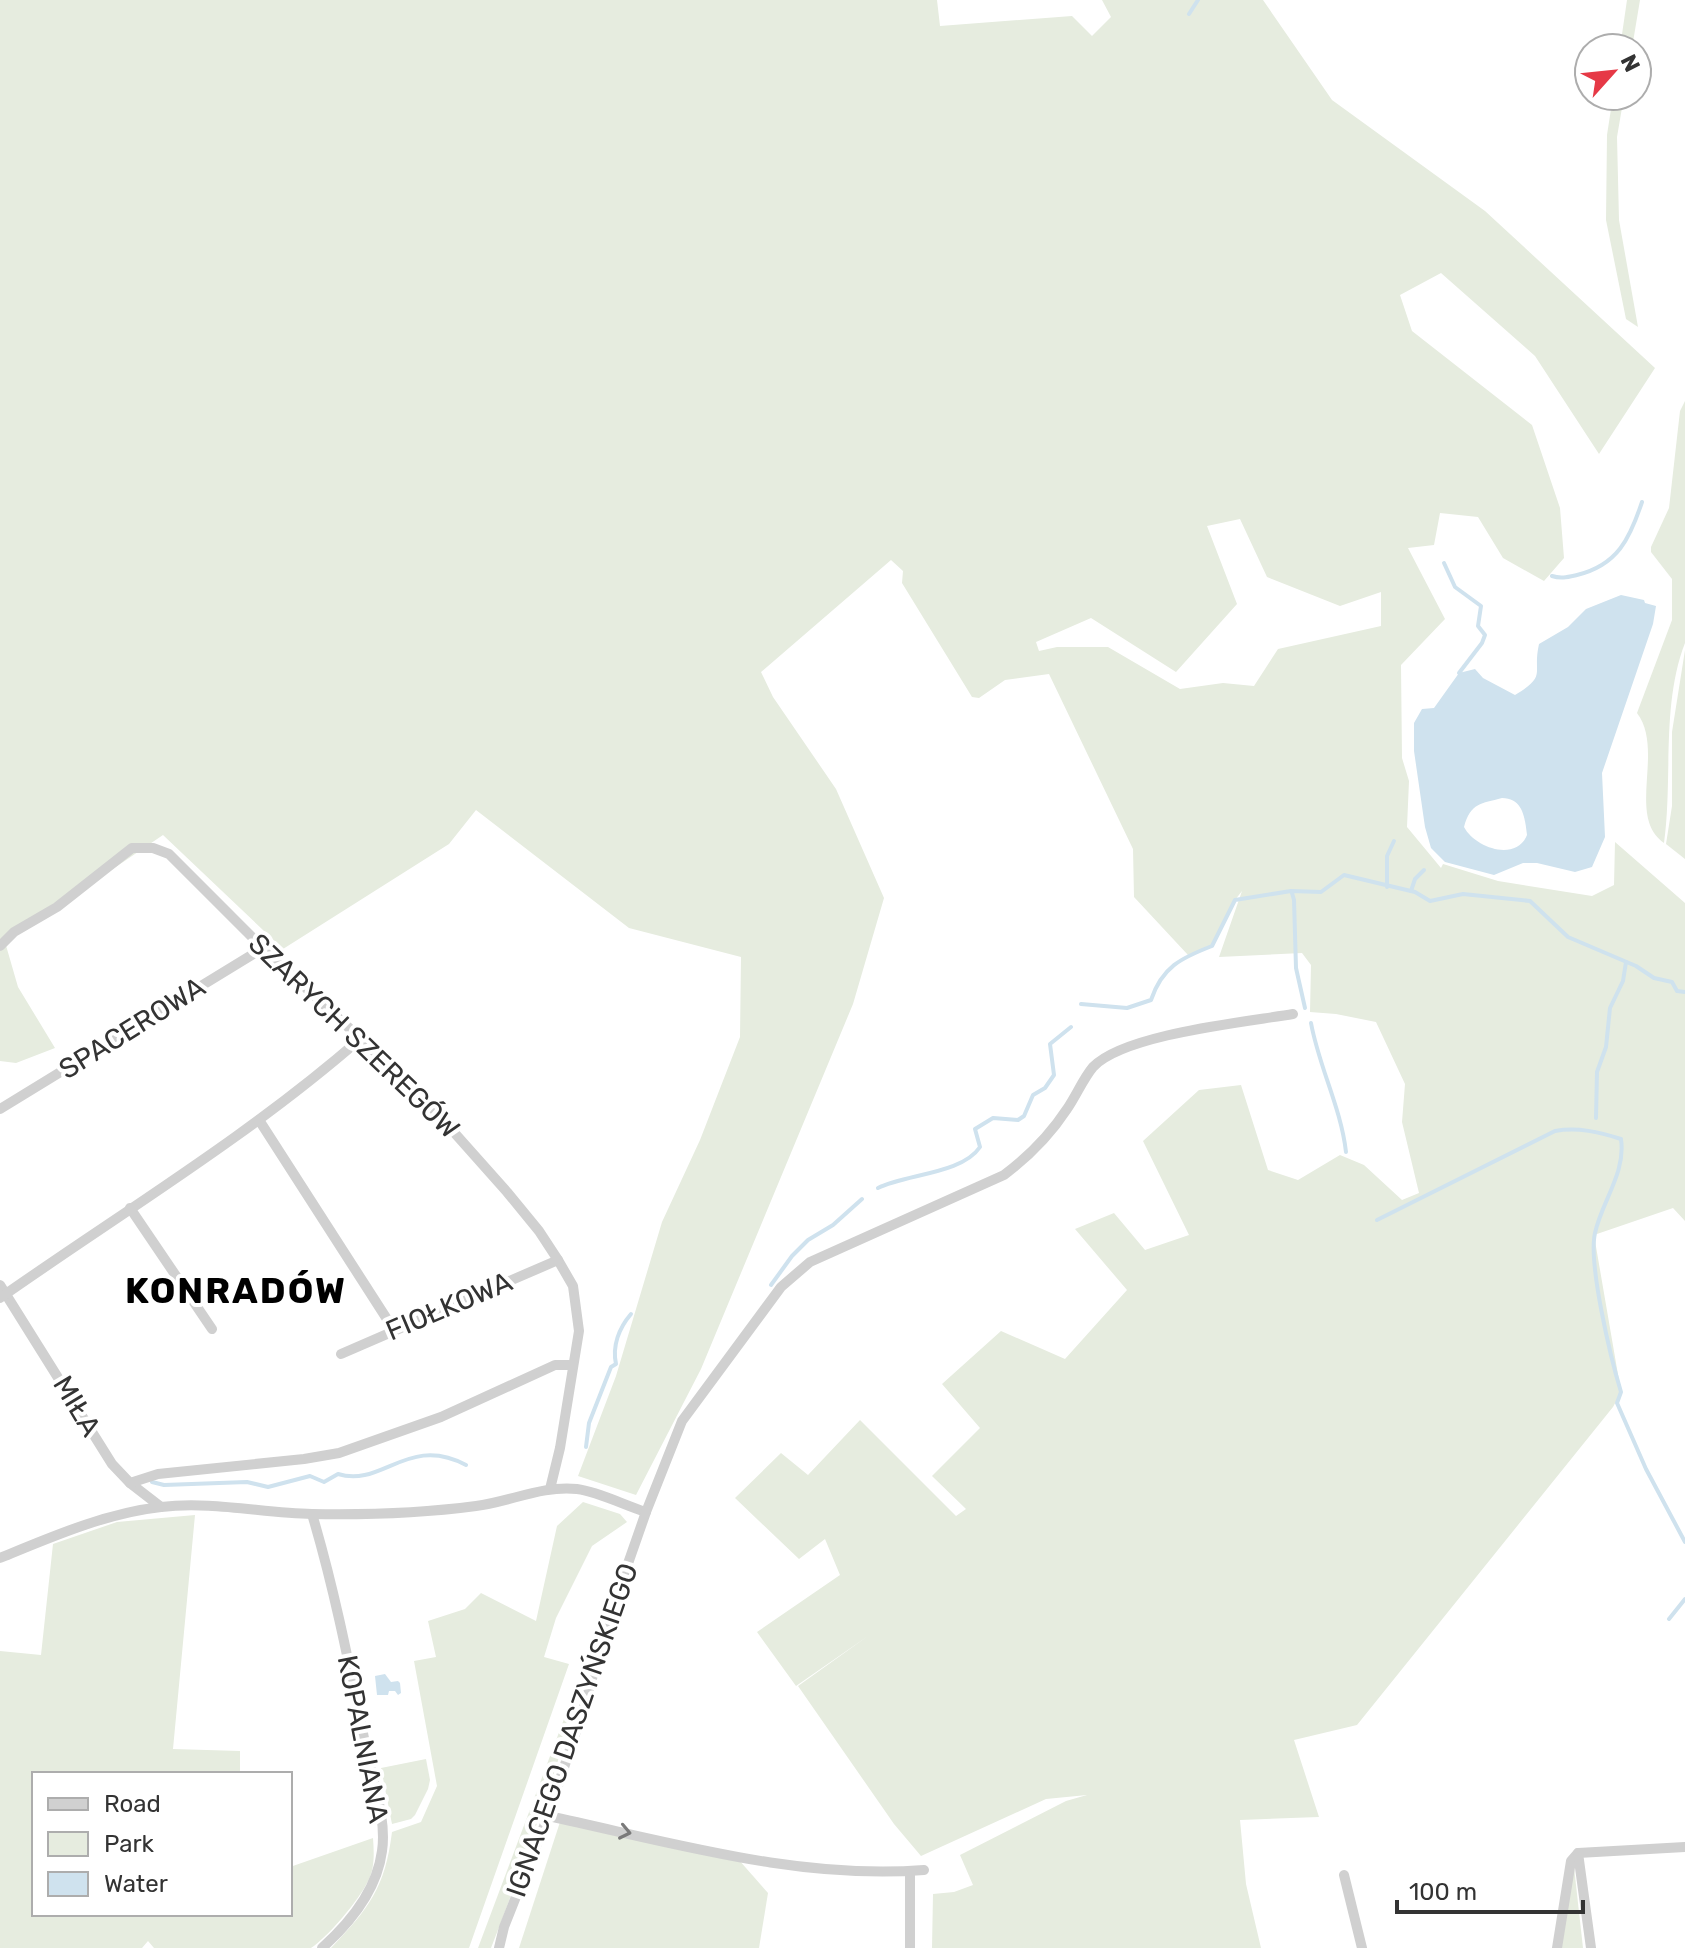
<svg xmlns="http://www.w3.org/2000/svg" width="1685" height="1948" viewBox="0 0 1685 1948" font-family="Rubik,sans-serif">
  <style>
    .green { fill: #e6ecdf; fill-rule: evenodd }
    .water { fill: #cfe2ee; fill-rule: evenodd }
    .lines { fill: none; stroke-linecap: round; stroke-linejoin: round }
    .stream { stroke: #cfe2ee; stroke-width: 4 }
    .minor { stroke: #d0d0d0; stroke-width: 10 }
    .oneway { stroke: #7a7a7a }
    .labels { text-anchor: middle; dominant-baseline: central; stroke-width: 8; stroke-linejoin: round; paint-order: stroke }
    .street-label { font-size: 28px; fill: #333; stroke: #fff }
    .district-label { font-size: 36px; font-weight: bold; letter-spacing: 2px; fill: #000; stroke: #fff }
  </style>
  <rect width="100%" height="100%" fill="#fff"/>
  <g class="green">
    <path d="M0,0H937L940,26L1072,16L1092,36L1111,17L1102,0H1263L1332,100L1485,211L1655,368L1599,454L1535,356L1441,273L1400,295L1412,331L1532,425L1560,508L1564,558L1544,581L1503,558L1478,517L1440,513L1434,545L1408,548L1445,619L1401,665L1402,758L1409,781L1407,827L1441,868L1443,864L1498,881L1592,896L1614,885L1615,842L1685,903V1221L1673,1208L1594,1235L1621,1392L1613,1407L1357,1725L1294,1740L1319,1817L1240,1820L1246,1884L1261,1948H932L933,1894L954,1892L973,1885L960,1855L1066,1801L1087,1795L1046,1799L921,1856L894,1824L798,1686L868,1636L796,1686L757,1632L840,1575L825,1539L799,1559L735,1498L781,1453L808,1475L860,1420L956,1516L966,1509L932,1476L980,1428L942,1384L1001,1331L1065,1359L1127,1290L1075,1229L1114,1213L1145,1250L1189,1235L1143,1141L1199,1090L1241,1085L1268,1170L1298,1180L1340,1155L1364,1165L1402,1200L1419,1193L1402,1122L1405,1084L1376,1022L1336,1014L1310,1012L1311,965L1302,953L1219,957L1242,891L1235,900L1212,946L1188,955L1134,897L1133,849L1049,674L1005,680L979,698L972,697L902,583L903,571L891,560L761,672L773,697L836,789L884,898L853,1004L701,1369L636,1495L578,1476L616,1376L662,1222L700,1140L740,1037L741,957L629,928L476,810L449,844L283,949L163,835L5,942L18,987L55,1048L16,1063L0,1061ZM1240,519L1267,577L1340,606L1381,592V626L1278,649L1254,686L1223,683L1180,689L1108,647H1057L1039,651L1036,642L1091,618L1176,672L1237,604L1207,526Z"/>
    <path d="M1627,0H1640L1632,48H1620Z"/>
    <path d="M1613,96H1624L1617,137L1619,220L1638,327L1626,319L1606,220L1607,135Z"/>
    <path d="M1685,401V643C1661,705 1673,778 1664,843C1626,817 1665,750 1637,713L1672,620V579L1651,552V547L1669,508L1680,411Z"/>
    <path d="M1685,650V859L1666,844L1672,806V732Z"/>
    <path d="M583,1502L620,1514L627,1522L592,1546L556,1618L544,1657L569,1664L469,1948H331C369,1908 385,1888 392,1832L421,1822L437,1786L414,1661L436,1657L428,1621L465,1609L481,1593L536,1621L557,1526Z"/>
    <path d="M195,1515L173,1749L240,1751V1774H34V1914H290V1867L373,1838C374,1852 375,1868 368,1881C359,1900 328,1937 311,1948H154L148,1941L142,1948H0V1651L41,1655L53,1544L117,1522Z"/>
    <path d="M584,1674C558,1767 526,1858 491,1948H478L573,1695Z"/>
    <path d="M426,1759L430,1780L428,1789L415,1815L411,1819L392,1824L381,1768Z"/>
    <path d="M560,1822L739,1860L768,1893L759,1948H519Z"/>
    <path d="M1574,1867L1583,1948H1561Z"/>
  </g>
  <g class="water">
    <path d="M1621,595L1644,600L1645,603L1656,606L1653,624L1602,773L1605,837L1592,867L1575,872L1537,863H1523L1494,875L1445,862L1431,848L1425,827L1414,751V723L1422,709L1434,708L1459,673L1475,669L1483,678L1515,695C1548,675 1532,675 1539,644L1568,627L1586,609ZM1502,798C1523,798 1525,818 1527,835C1516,862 1475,848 1464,827C1471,802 1481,804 1502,798Z"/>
    <path d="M385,1674L391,1682L398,1681L400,1683L401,1693L398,1695L395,1691H389L388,1695H377L375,1676Z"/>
  </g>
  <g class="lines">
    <g class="stream">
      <path d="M1189,14L1198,0"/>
      <path d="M1444,563L1455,587L1481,606L1478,626L1485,635L1482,643L1459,673"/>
      <path d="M1552,576C1561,579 1568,577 1577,575C1618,565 1630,538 1642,502"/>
      <path d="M1387,887V856L1394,841"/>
      <path d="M1411,891L1415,879L1424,870"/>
      <path d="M1292,893L1294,900L1296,968L1305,1008"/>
      <path d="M1081,1004L1127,1008L1151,1000C1162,967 1181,958 1212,946L1235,900L1291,891L1321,892L1344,875L1415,892L1430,901L1463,894L1530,901L1568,937L1636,966L1654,978L1672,982L1677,991L1685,992"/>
      <path d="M1311,1023C1319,1067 1341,1108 1346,1152"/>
      <path d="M1596,1118L1597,1072L1606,1047L1610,1008L1623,981L1626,962"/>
      <path d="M878,1188C906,1174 962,1174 980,1147L975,1129L993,1118L1018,1120L1024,1116L1033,1095L1045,1088L1054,1075L1050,1044L1071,1027"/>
      <path d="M1377,1220L1555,1131C1578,1127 1599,1132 1621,1139C1626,1173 1602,1201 1595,1233C1588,1264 1611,1359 1621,1392L1617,1403L1646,1469L1685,1542"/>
      <path d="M771,1285L792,1256L808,1240L833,1225L862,1199"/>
      <path d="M586,1447L589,1423L611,1367L616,1364C612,1346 619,1328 631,1314"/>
      <path d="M152,1482L164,1485L247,1482L268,1487L310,1476L324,1482L338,1474C382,1488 408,1434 466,1465"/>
      <path d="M1669,1619L1685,1599"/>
    </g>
    <g class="minor">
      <path d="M0,946L14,932L57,907L132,848H153L169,854L263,948L419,1093L507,1192L539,1231L558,1260L573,1286L579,1331L560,1448L550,1489"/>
      <path d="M0,1109L263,948"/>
      <path d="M259,1120L394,1330"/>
      <path d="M130,1208L212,1329"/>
      <path d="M0,1285L112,1464L130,1483L161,1507"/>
      <path d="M0,1298C121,1213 249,1136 360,1039"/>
      <path d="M341,1354L558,1260"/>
      <path d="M130,1483L158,1474L304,1459L339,1453L441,1417L555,1365H573"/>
      <path d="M312,1514C335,1591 350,1669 366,1748C372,1780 387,1818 382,1851C377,1890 351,1922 322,1948"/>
      <path d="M0,1558C51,1537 106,1513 161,1507C211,1501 263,1513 312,1514C366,1515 423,1513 476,1506C509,1502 543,1485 577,1489C599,1492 624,1505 646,1512"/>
      <path d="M548,1816C671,1842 798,1880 924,1870"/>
      <path d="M910,1871V1948"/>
      <path d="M1344,1875L1362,1948"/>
      <path d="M499,1948L504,1927L548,1816L584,1707L610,1615L646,1512L682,1421L781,1287L810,1262L1004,1175C1028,1157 1050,1135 1067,1109C1076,1096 1083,1079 1093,1067C1124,1034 1246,1022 1293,1014"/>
      <path d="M1557,1948L1571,1861L1578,1853"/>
      <path d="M1591,1948L1578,1853L1685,1847"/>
    </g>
  </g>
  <defs><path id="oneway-chevron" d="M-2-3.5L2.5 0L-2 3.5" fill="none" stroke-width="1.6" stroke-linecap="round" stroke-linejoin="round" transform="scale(2)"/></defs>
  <use class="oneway" href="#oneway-chevron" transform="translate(625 1832) rotate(12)"/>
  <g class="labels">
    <g class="street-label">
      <text transform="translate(132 1028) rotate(-32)">SPACEROWA</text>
      <text transform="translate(354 1036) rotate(44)">SZARYCH SZEREGÓW</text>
      <text transform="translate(449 1306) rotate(-23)">FIOŁKOWA</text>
      <text transform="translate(77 1406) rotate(59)">MIŁA</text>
      <text transform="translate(572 1730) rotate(-71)">IGNACEGO DASZYŃSKIEGO</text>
      <text transform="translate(363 1739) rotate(79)">KOPALNIANA</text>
    </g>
    <g class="district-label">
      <text x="236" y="1290">KONRADÓW</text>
    </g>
  </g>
  <rect x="32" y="1772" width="260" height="144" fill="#ffffff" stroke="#adadad" stroke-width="2"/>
  <rect x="48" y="1798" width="40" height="12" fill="#d0d0d0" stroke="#adadad" stroke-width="2"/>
  <text x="104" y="1812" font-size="24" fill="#333333">Road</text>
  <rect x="48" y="1832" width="40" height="24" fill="#e6ecdf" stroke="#adadad" stroke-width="2"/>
  <text x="104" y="1852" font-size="24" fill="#333333">Park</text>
  <rect x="48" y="1872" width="40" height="24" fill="#cfe2ee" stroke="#adadad" stroke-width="2"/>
  <text x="104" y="1892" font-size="24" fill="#333333">Water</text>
  <g transform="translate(1613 72) rotate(63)"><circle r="38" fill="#ffffff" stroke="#adadad" stroke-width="2"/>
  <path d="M0-6L14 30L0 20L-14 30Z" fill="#e63946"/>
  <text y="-12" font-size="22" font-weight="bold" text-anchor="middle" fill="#333333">N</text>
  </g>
  <path d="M1397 1900v12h186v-12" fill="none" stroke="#333333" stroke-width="4"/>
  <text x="1409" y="1900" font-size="24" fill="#333333" stroke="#ffffff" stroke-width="6" paint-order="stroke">100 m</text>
</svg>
